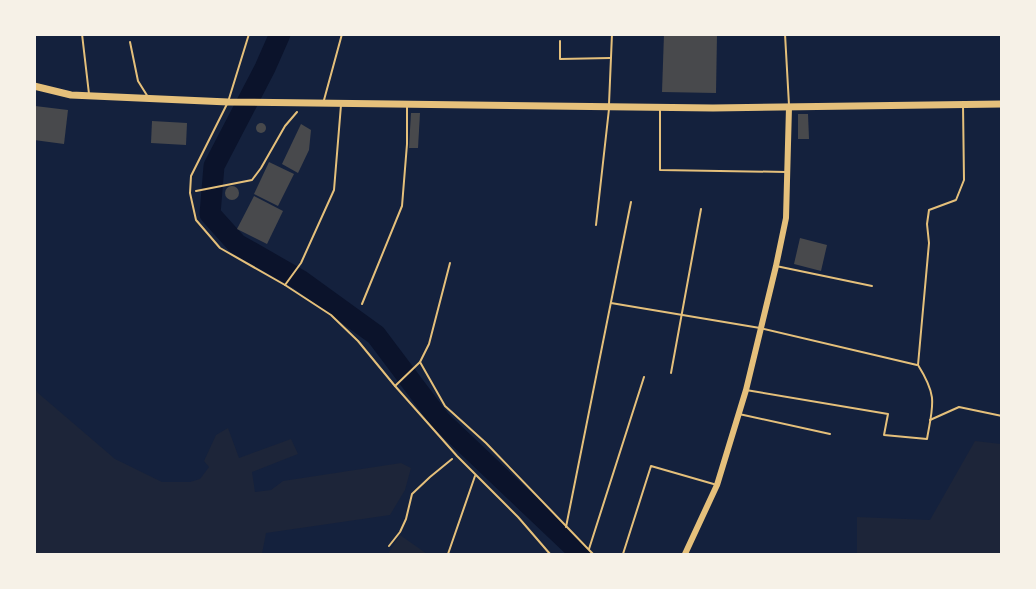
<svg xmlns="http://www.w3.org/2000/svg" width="1036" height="589" viewBox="0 0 1036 589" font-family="Overpass,sans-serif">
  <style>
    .green { fill: #1d2539 }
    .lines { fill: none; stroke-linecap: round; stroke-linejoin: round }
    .river { stroke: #0b132b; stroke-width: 21 }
    .building { fill: #48494c }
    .path { stroke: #e5c07b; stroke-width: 2 }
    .service { stroke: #e5c07b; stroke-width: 2 }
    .tertiary { stroke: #e5c07b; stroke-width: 6 }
    .secondary { stroke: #e5c07b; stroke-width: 7 }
  </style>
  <rect width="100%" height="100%" fill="#14213d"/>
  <g class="green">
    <path d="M34,385L38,393L115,459L162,482H190L200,479L209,467L204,461L216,435L228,428L239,458L291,439L298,454L252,472L255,492L271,490L283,481L401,463L411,468L405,490L390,515L266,533L262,554H35Z"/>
    <path d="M975,441L1001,444V554H857V517L930,520Z"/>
    <path d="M400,535L427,554H388Z"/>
  </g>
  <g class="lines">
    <path class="river" d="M280,34L265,68L214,166L210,214L237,244L300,280L376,335L440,420L581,554"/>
  </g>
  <g class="building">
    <path d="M664,34H717L716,93L662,92Z"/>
    <path d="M35,106L68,110L64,144L34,140Z"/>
    <path d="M411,113H420L418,148H409Z"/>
    <path d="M798,114H808L809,139H798Z"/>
    <path d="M152,121L187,123L186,145L151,143Z"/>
    <circle cx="261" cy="128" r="5"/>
    <path d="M301,124L311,130L309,150L298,173L282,164Z"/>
    <path d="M269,162L294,174L278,206L254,194Z"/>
    <circle cx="232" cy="193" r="7"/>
    <path d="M254,196L283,211L267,244L237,229Z"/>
    <path d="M800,238L827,245L821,271L794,264Z"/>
  </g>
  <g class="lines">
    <g class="path">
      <path d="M196,191L252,180L261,168L285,126L297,112"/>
      <path d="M389,546L400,532L406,519L412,494L430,477L452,459"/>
    </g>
    <g class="service">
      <path d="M82,34L89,94"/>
      <path d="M249,34L228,102L191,176L190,193L196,220L220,248L285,285L331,315L358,341L395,386L457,456L518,517L550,554"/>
      <path d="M785,34L789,105"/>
      <path d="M560,41V59L610,58"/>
      <path d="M130,42L138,81L148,97"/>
      <path d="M324,100L342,34"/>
      <path d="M609,104L612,34"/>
      <path d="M660,110V170L786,172"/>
      <path d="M596,225L609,109"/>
      <path d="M776,266L872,286"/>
      <path d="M285,285L301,263L334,190L341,105"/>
      <path d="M611,303L760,328L917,365"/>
      <path d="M362,304L402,206L407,144V107"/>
      <path d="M420,362L429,344L450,263"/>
      <path d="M671,373L701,209"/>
      <path d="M395,386L420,362L445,406L486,443L593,554"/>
      <path d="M746,390L888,414L884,435L927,439C933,404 938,397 918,365L929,243L927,224L929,210L956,200L964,180L963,105"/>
      <path d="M739,414L830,434"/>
      <path d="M930,420L959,407L1002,416"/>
      <path d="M566,527L631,202"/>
      <path d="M589,549L644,377"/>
      <path d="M448,554L475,476"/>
      <path d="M623,554L651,466L717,485"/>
    </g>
    <path class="tertiary" d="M685,554L717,485L746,390L776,266L786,218L789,107"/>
    <path class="secondary" d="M34,86L71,95L228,102L713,108L1002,104"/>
  </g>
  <rect width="1036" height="589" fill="none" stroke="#f6f1e7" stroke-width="72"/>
</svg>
